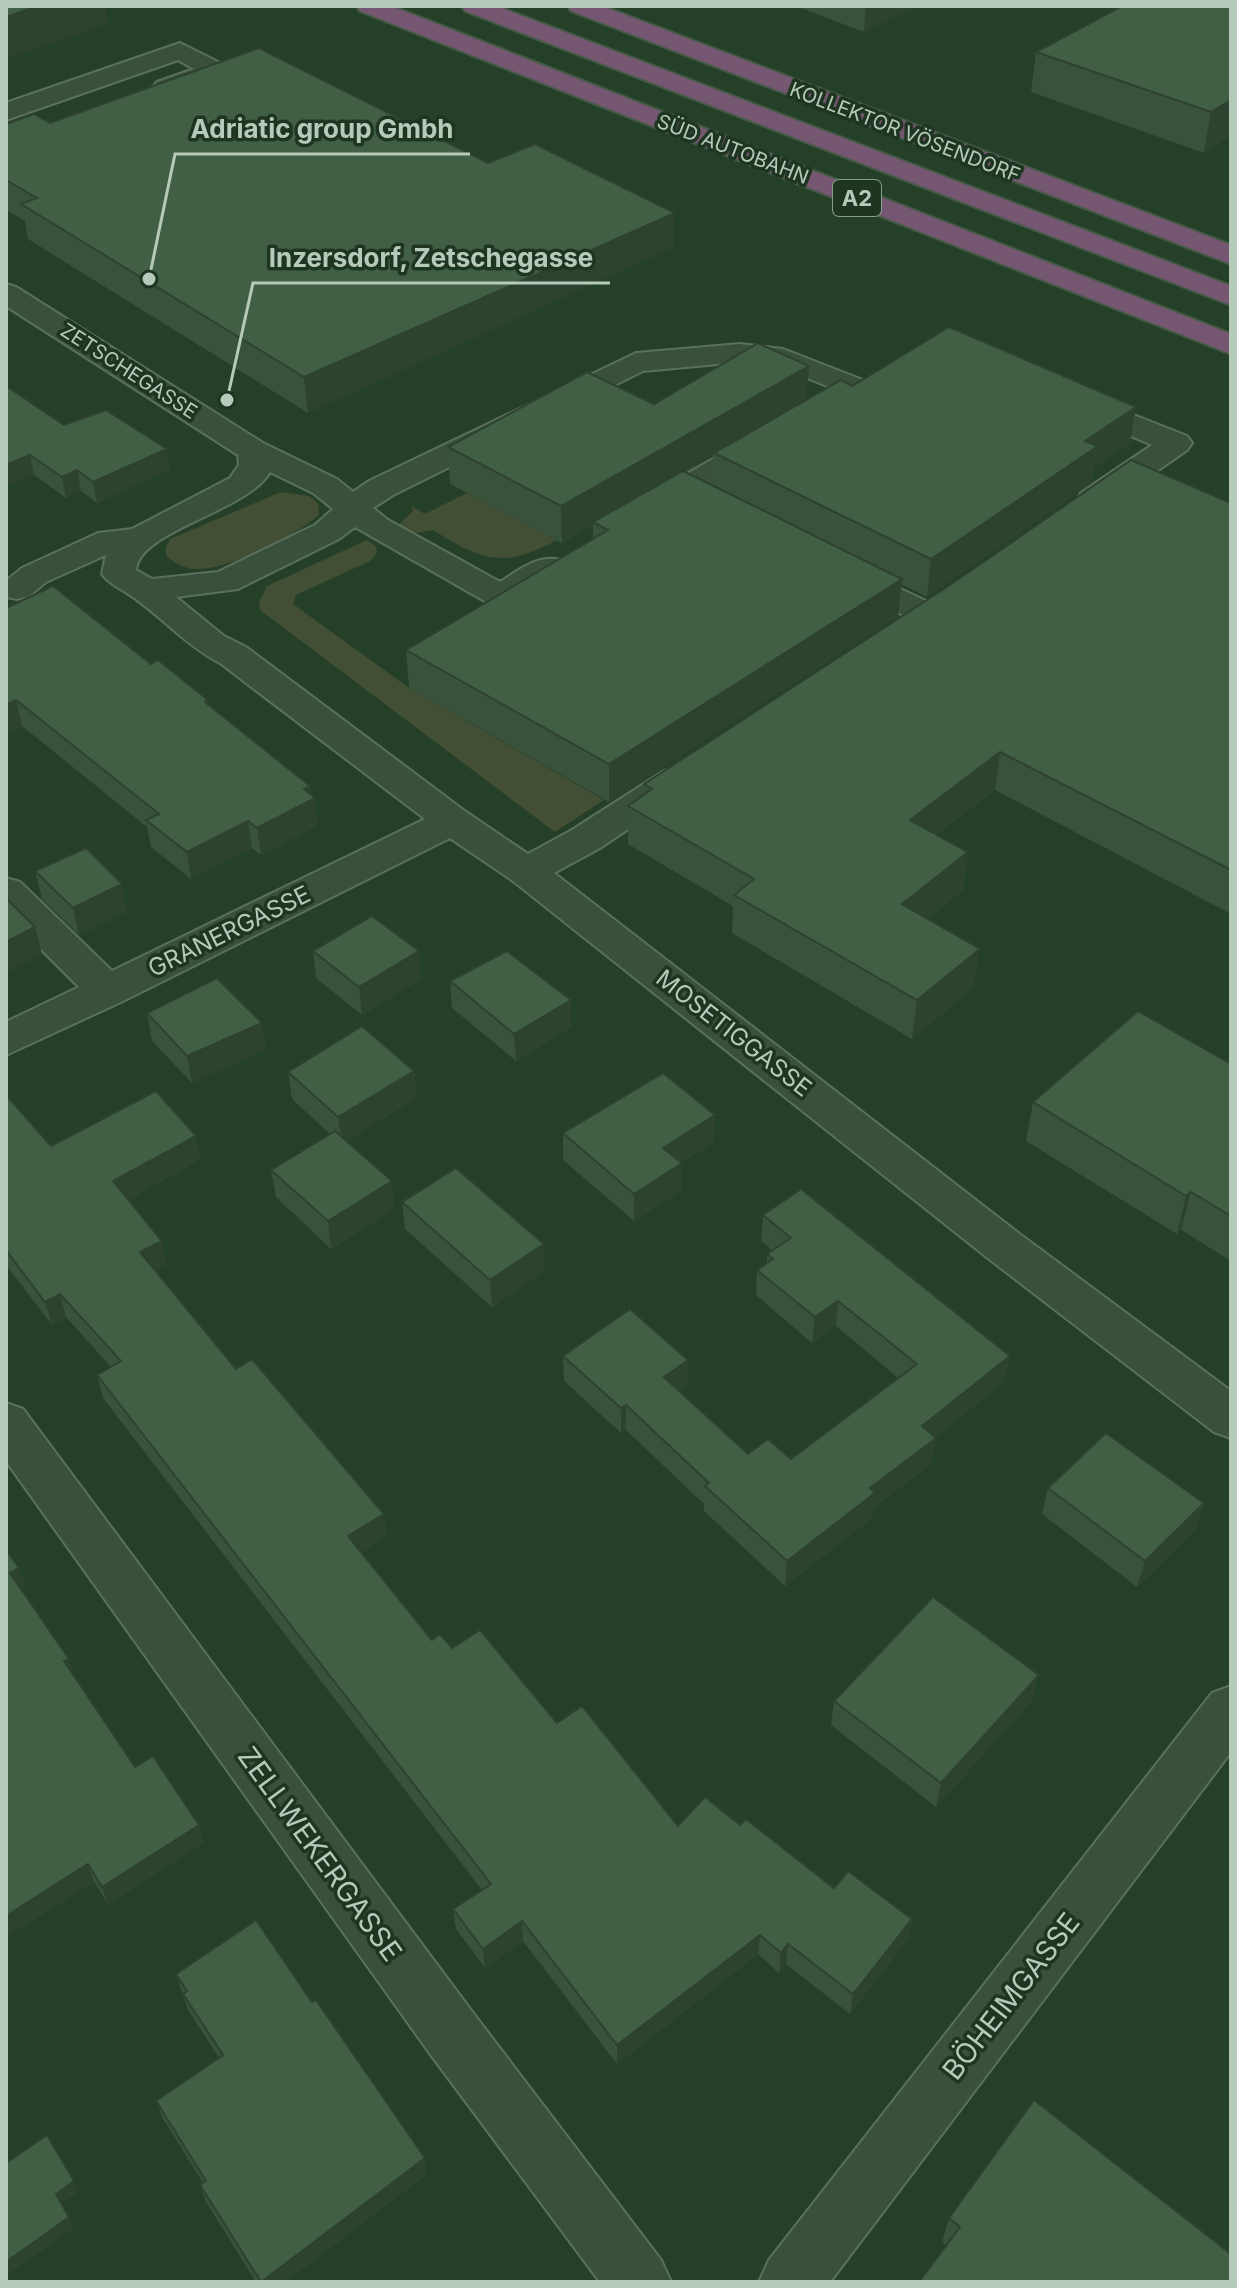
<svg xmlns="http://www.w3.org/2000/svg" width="1237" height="2288" viewBox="0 0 1237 2288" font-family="Inter,sans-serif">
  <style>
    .green { fill: #434f34 }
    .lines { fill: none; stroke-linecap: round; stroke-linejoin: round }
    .minor-casing { stroke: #5a705d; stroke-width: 4 }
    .highway-casing { stroke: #445a47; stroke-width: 4 }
    .minor { fill: #39503c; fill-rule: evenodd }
    .highway { fill: #765771; fill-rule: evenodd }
    .wall { fill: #38523b; fill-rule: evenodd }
    .shaded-wall { fill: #2e4230 }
    .building { fill: #415f45; stroke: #2e4230; stroke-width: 2 }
    .labels { text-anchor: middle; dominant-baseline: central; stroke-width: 7; stroke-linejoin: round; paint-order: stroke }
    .far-street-label { font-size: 20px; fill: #b6cab9; stroke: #1e3521 }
    .shield { fill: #1e3521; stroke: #889d8b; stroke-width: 2 }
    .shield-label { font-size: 22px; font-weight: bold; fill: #b6cab9 }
    .street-label { font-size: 24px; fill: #b6cab9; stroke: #1e3521 }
    .near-street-label { font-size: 28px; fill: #b6cab9; stroke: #1e3521 }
    .leader { fill: none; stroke: #b6cab9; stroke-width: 3 }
    .callout-dot { fill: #b6cab9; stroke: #1e3521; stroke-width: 3 }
    .callout-label { font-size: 26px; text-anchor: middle; font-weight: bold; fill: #b6cab9; stroke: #1e3521; stroke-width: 7; stroke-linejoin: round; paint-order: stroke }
  </style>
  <rect width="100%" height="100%" fill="#254028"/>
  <g class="green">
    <path d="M281,492L309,496L318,503L319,515C293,537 228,571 194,569C183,568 175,563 166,556V547L170,539Z"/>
    <path d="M467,493L557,540C504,569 482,561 433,530L415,533L399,524L413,511L411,506L425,514Z"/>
    <path d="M367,540L376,546L377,553L370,561L296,595L293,604L409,688L604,800L555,832L260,610L259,603L267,586Z"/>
  </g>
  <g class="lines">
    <g class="minor-casing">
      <g id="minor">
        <path d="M180,43L224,65L228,70L224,75L175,92H157L153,87L157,82L194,69L178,60L6,120V103Z"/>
        <path d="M6,284L16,287L263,443L337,479L353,492L369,481L636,353L740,344L783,349L868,382L873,389L868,396L857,398L777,366L740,362L643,371L393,495L373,508L388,520L500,582C519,570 538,554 561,560L566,567L561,574C539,587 514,610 488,603L355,527L339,539L238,589L176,597L224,636L246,647L466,812L528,854L572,830L664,771L677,767L690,771L696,779L690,787L600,848L554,873L1021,1235L1231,1391V1438L1214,1432L989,1259L513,881L450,838L123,1001L6,1055V1022L79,987L6,914V878L20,882L112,971L425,819L220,663C187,646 163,618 133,597C122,589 110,585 102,574L106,555L46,582L29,596L17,599L6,597V581L22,568L98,533L132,529L230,478L239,465L238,455L6,306ZM270,472L313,493L333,509L315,525L218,572L152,579L136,570C139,530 247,512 270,472Z"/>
        <path d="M1078,393L1187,436L1192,443L1187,450L1105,507L1093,510L1081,507L1077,500L1081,493L1152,445L1067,409L1062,402L1067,395Z"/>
        <path d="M764,433L775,436L780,443L775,450L662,516L650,519L638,516L633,509L638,502L753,436Z"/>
        <path d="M845,563L941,608L946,615L941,622L929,625L917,622L833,580L828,573L833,566Z"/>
        <path d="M6,1403L23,1409L473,2013L661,2260L671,2282H600L431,2055L6,1461Z"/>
        <path d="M1231,1686V1752L830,2282H759L769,2260L1212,1693Z"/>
      </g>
    </g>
    <g class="highway-casing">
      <g id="highway">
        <path d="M357,6H391L1231,334V354L360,11Z"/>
        <path d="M462,6H496L1231,286V305L465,11Z"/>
        <path d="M568,6H602L1231,245V264L571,11Z"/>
      </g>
    </g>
    <use href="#minor" class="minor"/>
    <use href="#highway" class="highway"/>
  </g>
  <g class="wall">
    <path d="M795,6H917L864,32Z"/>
    <path d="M1231,6L1204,153L1031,92L1036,52Z"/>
    <path d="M50,123L488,163L674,247L308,413L28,239L25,221L6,210V124Z"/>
    <path d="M6,386L64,425L170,469L97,503L81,491L66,498L34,475Z"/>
    <path d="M852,386L1136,407L1130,443L1094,468L1092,483L927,597L901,584L898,616L609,802L409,688L406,650L593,539V525L562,543L450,484L448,447L654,404L806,400ZM713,455L712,485L685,472Z"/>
    <path d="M1231,503V914L995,790L937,834L968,852L963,890L928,919L974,987L912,1039L732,933L733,906L628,844V806L644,794V784Z"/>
    <path d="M6,608L151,664L208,700L209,705L312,795L318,825L261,855L252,848L191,879L151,847L147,827L22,726L6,734Z"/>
    <path d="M35,871L127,911L79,935L42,899Z"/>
    <path d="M313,951L421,979L362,1015L316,978Z"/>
    <path d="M450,981L571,1000V1027L516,1061L452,1008Z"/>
    <path d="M147,1013L266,1050L192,1083L152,1041Z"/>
    <path d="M1231,1064V1261L1181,1230L1177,1234L1026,1141L1033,1102Z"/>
    <path d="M414,1071L417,1098L346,1141L394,1209L331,1249L276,1197L271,1170L330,1134L292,1099L288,1072Z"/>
    <path d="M6,1095L51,1146L196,1136L200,1159L128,1200L162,1241L166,1264L155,1270L236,1369L384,1514L387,1536L361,1552L432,1640L452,1648L557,1723L678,1826L740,1825L834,1888L912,1919L908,1939L850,2014L786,1964L779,1973L758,1954L617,2064L523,1941L485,1968L456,1929L453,1909L482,1890L103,1398L97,1375L111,1367L66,1317L52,1325L6,1265Z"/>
    <path d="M715,1115L714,1142L681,1163V1191L634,1221L563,1160V1133Z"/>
    <path d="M402,1202L545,1271L492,1307L405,1229Z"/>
    <path d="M763,1215L1005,1381L935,1437L932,1463L873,1508L872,1518L785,1586L704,1511V1504L626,1430L621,1433L564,1381L563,1356L688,1360L687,1386L679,1392L748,1454L791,1459L898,1378L836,1326L812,1343L756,1295L757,1270L767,1263V1254L772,1250L761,1241Z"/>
    <path d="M1048,1488L1204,1503L1196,1529L1137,1587L1042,1514Z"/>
    <path d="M19,1568L26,1586L21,1589L75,1677L135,1767L199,1825L204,1843L108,1904L94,1882L6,1937Z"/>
    <path d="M1033,1700L936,1807L831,1725L834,1701Z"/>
    <path d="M176,1974L427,2174L285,2282H256L205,2200L200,2185L203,2183L162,2117L156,2101L219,2058L188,2010Z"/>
    <path d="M949,2218L1231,2254L946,2245L942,2242Z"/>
  </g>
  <g class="shaded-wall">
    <path d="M38,6H106L108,24L6,59V17Z"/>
    <path d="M866,6H917L864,32Z"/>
    <path d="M1231,100V136L1204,153L1211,112Z"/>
    <path d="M675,213L674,247L308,413L304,377Z"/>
    <path d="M809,366L806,402L714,453L713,455L596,523L593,522V525L562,543L561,506Z"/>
    <path d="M1136,407L1130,443L1094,468L1092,483L927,597L931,559L1085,441Z"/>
    <path d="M167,449L170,469L97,503L93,482Z"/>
    <path d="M30,455L34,475L6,487V465Z"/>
    <path d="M77,470L81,491L66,498L62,477Z"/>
    <path d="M902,579L898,616L609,802V764Z"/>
    <path d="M16,700L22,726L6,734V705Z"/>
    <path d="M1000,752L995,790L906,858L910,820Z"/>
    <path d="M310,786L312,800L315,798L318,825L261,855L257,828L304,789Z"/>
    <path d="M248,821L252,848L191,879L187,852Z"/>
    <path d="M968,852L963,890L898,943L902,904Z"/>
    <path d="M122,884L127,911L79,935L73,908Z"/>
    <path d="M35,927L42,954L6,972V942Z"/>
    <path d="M980,949L974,987L912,1039L917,1000Z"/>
    <path d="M419,951L421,979L362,1015L359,987Z"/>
    <path d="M571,1000V1027L516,1061L514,1034Z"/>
    <path d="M262,1023L266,1050L192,1083L187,1056Z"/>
    <path d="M414,1071L417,1098L342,1144L338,1117Z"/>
    <path d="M715,1115L714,1142L662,1175L663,1148Z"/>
    <path d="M196,1136L200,1159L119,1205L113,1181Z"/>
    <path d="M682,1163L681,1191L634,1221V1194Z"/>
    <path d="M392,1181L394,1209L331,1249L328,1221Z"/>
    <path d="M1191,1192L1181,1230L1177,1234L1186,1196Z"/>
    <path d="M162,1241L166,1264L145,1276L140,1252Z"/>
    <path d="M544,1244L545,1271L492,1307L490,1280Z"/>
    <path d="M60,1294L66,1317L52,1325L45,1302Z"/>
    <path d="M838,1301L836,1326L812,1343L815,1317Z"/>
    <path d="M1010,1356L1005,1381L918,1451L922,1426Z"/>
    <path d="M688,1360L687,1386L663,1403L664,1377Z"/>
    <path d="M626,1405V1430L621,1433V1408Z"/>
    <path d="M936,1438L932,1463L873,1508L872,1518L785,1586L787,1561L870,1488Z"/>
    <path d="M1204,1503L1196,1529L1137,1587L1145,1561Z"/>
    <path d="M384,1514L387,1536L351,1558L348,1536Z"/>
    <path d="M19,1568L26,1586L16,1592L10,1573Z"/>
    <path d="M69,1659L75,1677L64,1661Z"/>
    <path d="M1039,1675L1033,1700L936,1807L941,1783Z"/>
    <path d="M199,1825L204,1843L108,1904L102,1887Z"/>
    <path d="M88,1864L94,1882L6,1937V1916Z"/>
    <path d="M912,1919L908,1939L850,2014L853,1994Z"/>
    <path d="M522,1921L523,1941L485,1968L483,1949Z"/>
    <path d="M760,1935L758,1954L617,2064V2045Z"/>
    <path d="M788,1944L786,1964L779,1973L781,1953Z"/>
    <path d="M425,2158L427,2174L285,2282H261Z"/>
    <path d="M74,2181L79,2192L61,2204L56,2194Z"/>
    <path d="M69,2217L74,2228L7,2275L6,2262Z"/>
  </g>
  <g class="building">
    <path d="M6,6H38L6,17Z"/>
    <path d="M1122,6H1231V100L1211,112L1036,52Z"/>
    <path d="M259,48L488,163L535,144L675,213L304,377L21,204L37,198L6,180V172L7,171L6,170V124L34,114L50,123Z"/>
    <path d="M949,327L1136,407L1085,441L1098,446L931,559L714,453L841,380L852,386Z"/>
    <path d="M758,343L809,366L561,506L448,447L587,372L654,404Z"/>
    <path d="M6,386L64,425L106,410L167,449L93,482L77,470L62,477L30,455L6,465Z"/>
    <path d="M1131,460L1231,503V870L1000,752L910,820L968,852L902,904L980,949L917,1000L734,895L754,879L628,806L652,789L644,784L947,587Z"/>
    <path d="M683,471L902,579L609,764L406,650L608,530L593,522Z"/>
    <path d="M53,586L151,664L158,660L208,700L205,702L310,786L304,789L315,798L257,828L248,821L187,852L146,820L159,814L16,700L6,705V608Z"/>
    <path d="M86,848L122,884L73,908L35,871Z"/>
    <path d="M6,898L35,927L6,942Z"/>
    <path d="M372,916L419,951L359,987L313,951Z"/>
    <path d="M507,951L571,1000L514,1034L450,981Z"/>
    <path d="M217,978L262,1023L187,1056L147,1013Z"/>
    <path d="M1138,1011L1231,1064V1216L1191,1192L1186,1196L1033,1102Z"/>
    <path d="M362,1026L414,1071L338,1117L288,1072Z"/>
    <path d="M663,1073L715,1115L663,1148L682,1163L634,1194L563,1133Z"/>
    <path d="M156,1091L196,1136L113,1181L162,1241L140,1252L236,1369L252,1359L384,1514L348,1536L432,1640L440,1634L452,1648L480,1630L557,1723L582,1706L678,1826L705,1797L740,1825L746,1819L834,1888L848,1871L912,1919L853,1994L788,1944L781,1953L760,1935L617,2045L522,1921L483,1949L453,1909L491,1884L97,1375L121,1361L60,1294L45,1302L6,1250V1095L51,1146Z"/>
    <path d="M335,1131L392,1181L328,1221L271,1170Z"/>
    <path d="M456,1168L544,1244L490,1280L402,1202Z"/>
    <path d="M801,1189L1010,1356L922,1426L936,1438L870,1488L875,1493L787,1561L705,1486L709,1483L626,1405L621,1408L563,1356L630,1309L688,1360L664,1377L748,1454L768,1439L791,1459L917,1364L838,1301L815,1317L757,1270L773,1259L767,1254L791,1238L763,1215Z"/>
    <path d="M1106,1433L1204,1503L1145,1561L1048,1488Z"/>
    <path d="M6,1550L19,1568L10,1573L69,1659L64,1661L135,1767L153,1756L199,1825L102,1887L88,1864L6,1916Z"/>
    <path d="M933,1597L1039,1675L941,1783L834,1701Z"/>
    <path d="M256,1920L312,2002L316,2000L425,2158L261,2282L200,2185L206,2181L156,2101L223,2055L183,1994L187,1991L176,1974Z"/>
    <path d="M1034,2100L1231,2254V2282H919L960,2227L949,2218Z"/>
    <path d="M47,2135L74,2181L56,2194L69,2217L6,2262V2163Z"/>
  </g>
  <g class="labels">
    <g class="far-street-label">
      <text transform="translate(905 132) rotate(21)">KOLLEKTOR VÖSENDORF</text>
      <text transform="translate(733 149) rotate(21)">SÜD AUTOBAHN</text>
      <text transform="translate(129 371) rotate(33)">ZETSCHEGASSE</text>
    </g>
    <rect class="shield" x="833" y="180" width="48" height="36" rx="6"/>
    <g class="shield-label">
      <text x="857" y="198">A2</text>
    </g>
    <g class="street-label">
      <text transform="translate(229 931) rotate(-26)">GRANERGASSE</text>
      <text transform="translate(734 1033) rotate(38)">MOSETIGGASSE</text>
    </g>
    <g class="near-street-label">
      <text transform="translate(320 1854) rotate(54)">ZELLWEKERGASSE</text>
      <text transform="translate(1011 1996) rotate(-52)">BÖHEIMGASSE</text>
    </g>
  </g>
  <path class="leader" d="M149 279L175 154H470M227 400L253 283H610"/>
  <g class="callout-dot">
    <circle cx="149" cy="279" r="8"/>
    <circle cx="227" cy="400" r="8"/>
  </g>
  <g class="callout-label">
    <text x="322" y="138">Adriatic group Gmbh</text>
    <text x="431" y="267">Inzersdorf, Zetschegasse</text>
  </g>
  <rect width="1237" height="2288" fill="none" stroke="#b6cab9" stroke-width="16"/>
</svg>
